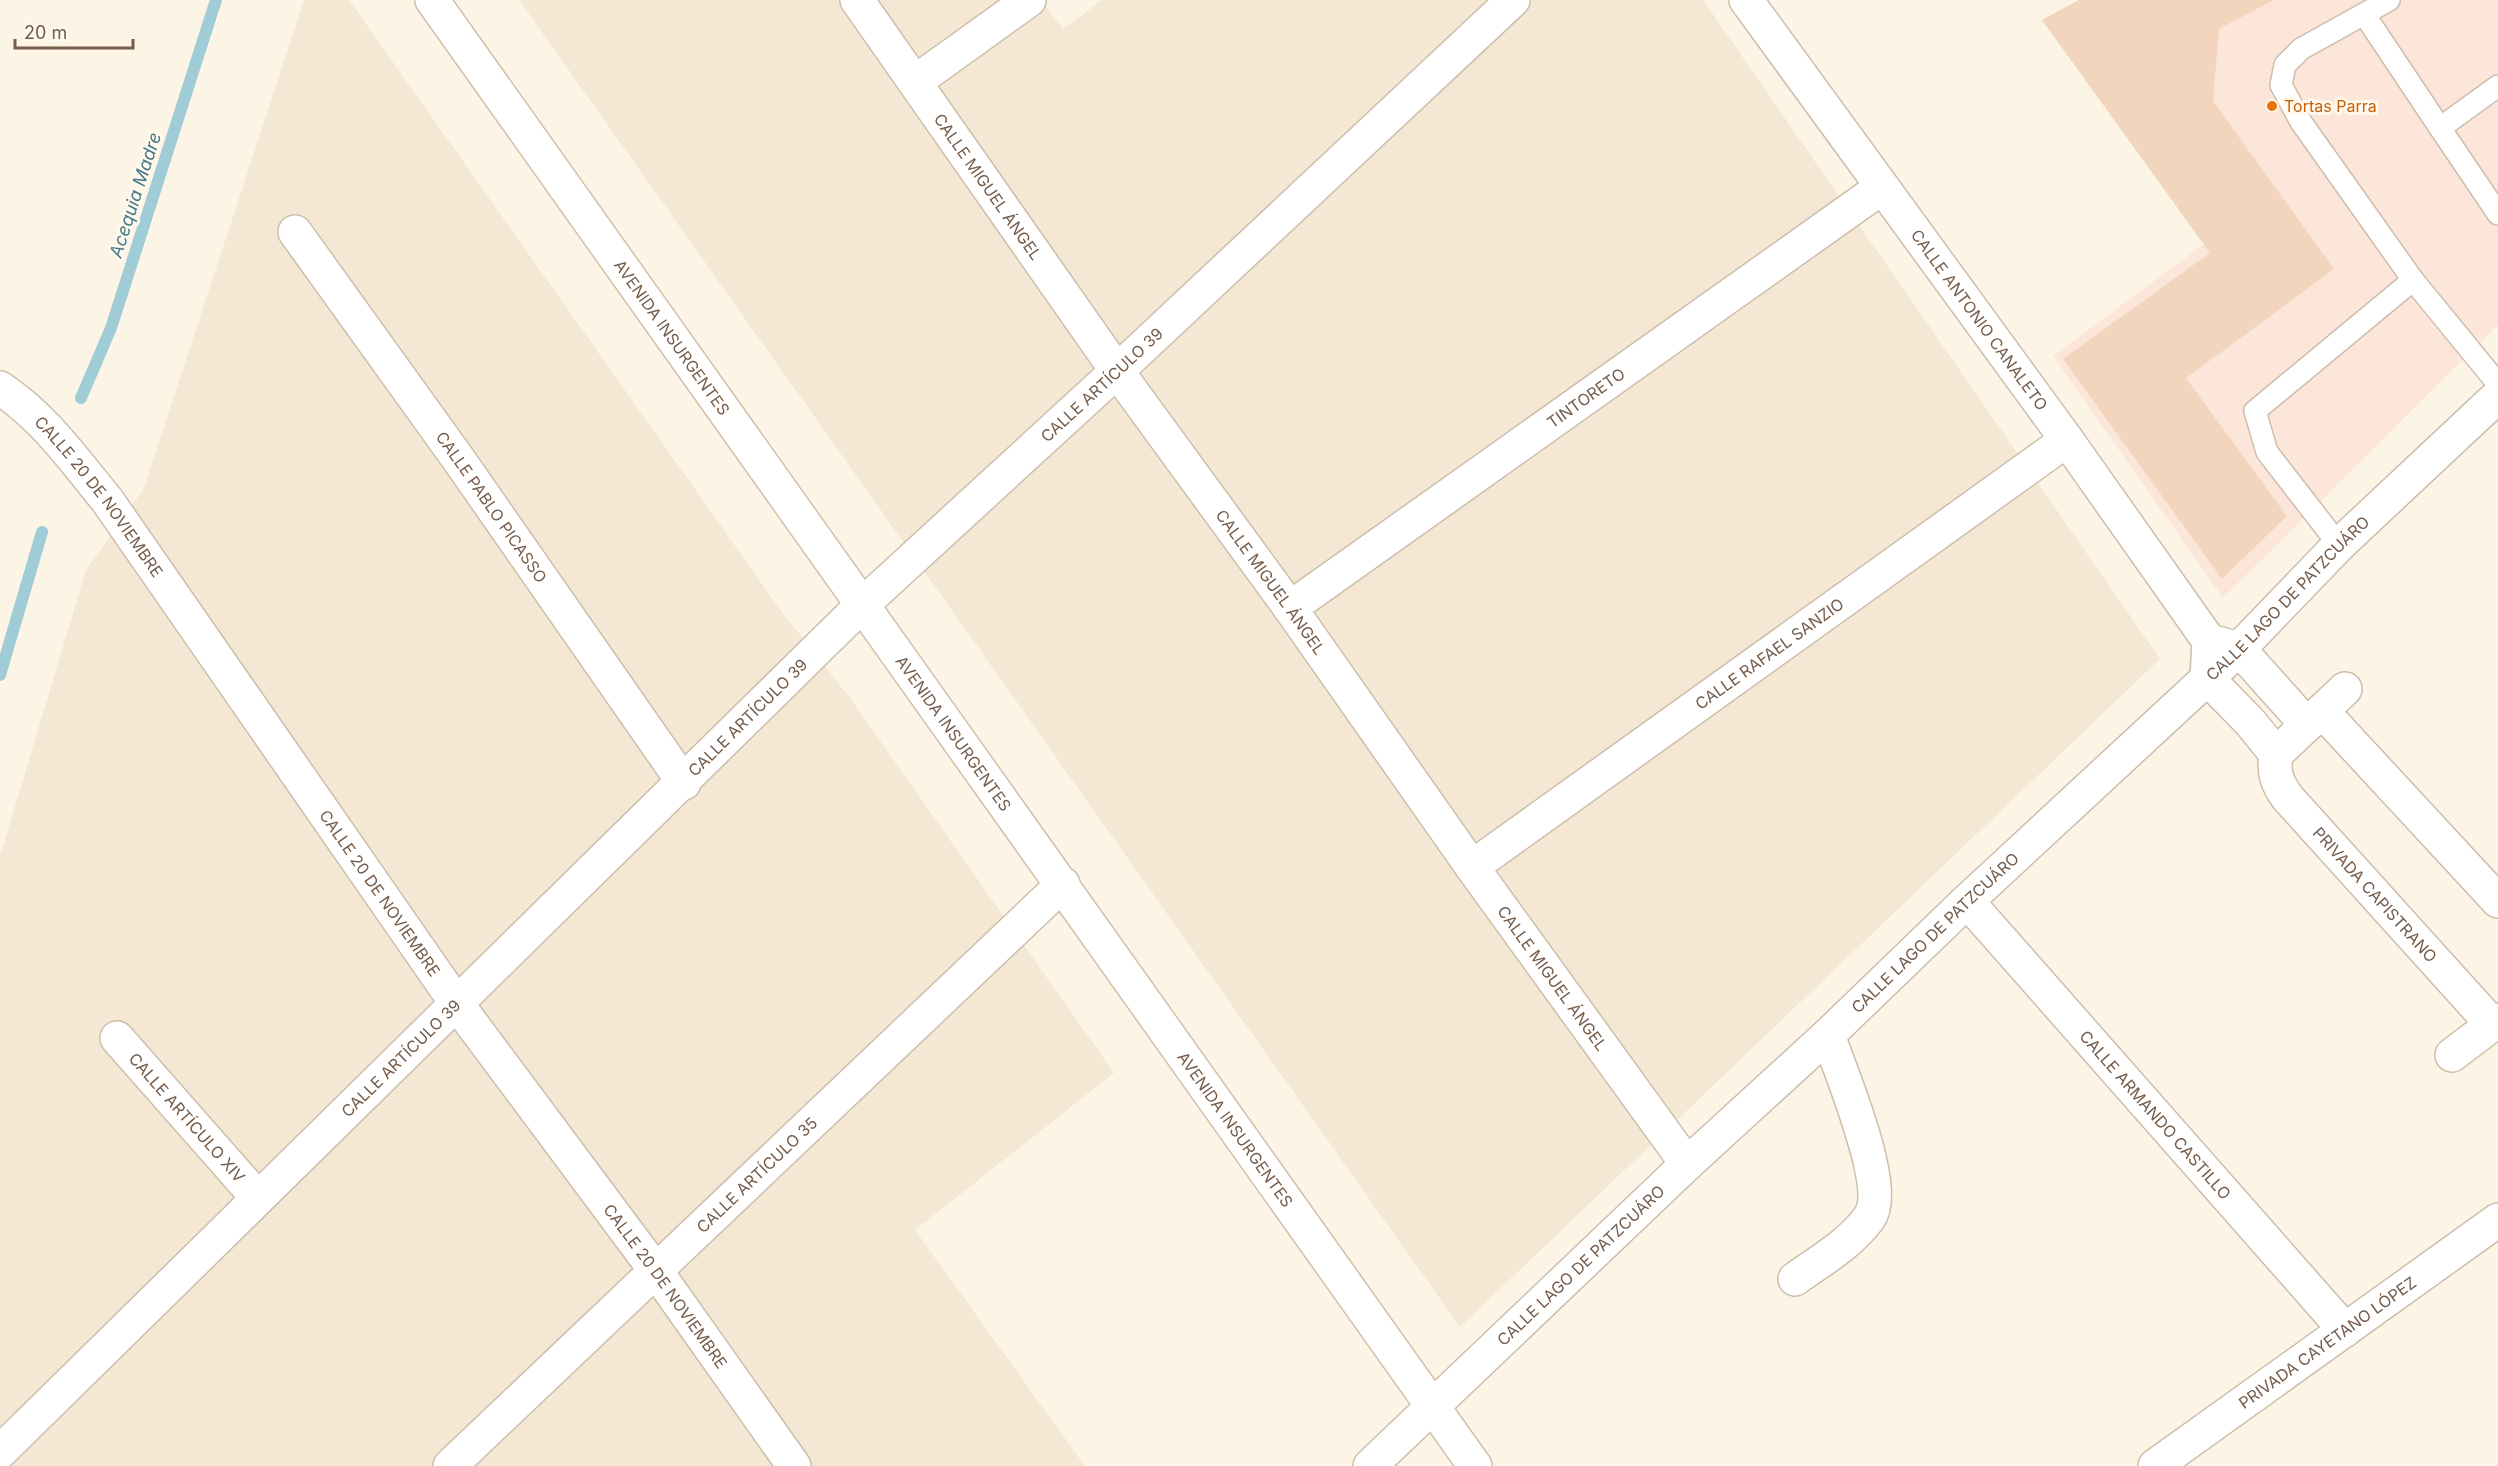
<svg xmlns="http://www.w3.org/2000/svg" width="2498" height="1466" viewBox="0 0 2498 1466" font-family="Inter,sans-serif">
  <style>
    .residential { fill: #f4e7d4 }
    .commercial { fill: #fce6d9 }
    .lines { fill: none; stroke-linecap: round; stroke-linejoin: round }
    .stream { stroke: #a0ccd8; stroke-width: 12 }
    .building { fill: #f1d5bd }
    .lane-casing { stroke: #cebdac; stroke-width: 24 }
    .street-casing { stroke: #cebdac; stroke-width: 36 }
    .secondary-casing { stroke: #d3bfac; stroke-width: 36 }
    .lane { stroke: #fff; stroke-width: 21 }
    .street { stroke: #fff; stroke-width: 33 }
    .secondary { stroke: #fff; stroke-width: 33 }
    .food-dot { fill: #e8710a; stroke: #fff8ec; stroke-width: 2 }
    .labels { text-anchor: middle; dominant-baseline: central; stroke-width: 6; stroke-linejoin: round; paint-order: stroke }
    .food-label { font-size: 16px; fill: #c56008; stroke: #fff8ec; text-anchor: start }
    .street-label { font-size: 16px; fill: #755c4b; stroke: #fff8ec }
    .water-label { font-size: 18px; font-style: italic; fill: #447a89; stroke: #fff8ec }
  </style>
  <rect width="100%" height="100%" fill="#fcf5e6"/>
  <g class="residential">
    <path d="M304,0H349L779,608L850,698L1114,1073L915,1230L1085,1466H0V856L86,570L144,488Z"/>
    <path d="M519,0H1042L1063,29L1102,0H1703L2160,659L1460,1327Z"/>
  </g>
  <path class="commercial" d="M2079,0H2498V325L2223,598L2053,356L2204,244L2042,20Z"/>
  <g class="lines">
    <g class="stream">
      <path d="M81,398L111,328L216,0"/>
      <path d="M0,675L42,532"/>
    </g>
  </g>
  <path class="building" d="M2079,0H2274L2219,29L2213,101L2334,269L2186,378L2287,516L2222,579L2063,359L2210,253L2042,20Z"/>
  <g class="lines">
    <g class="lane-casing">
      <g id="lane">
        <path d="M2389,0L2301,49L2285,65L2281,85L2301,122L2413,280L2498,384"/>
        <path d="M2364,14L2440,128"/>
        <path d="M2498,86L2440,128L2498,214"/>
        <path d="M2339,545L2267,452L2255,411L2413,280"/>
      </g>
    </g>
    <g class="street-casing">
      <g id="street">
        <path id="s1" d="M857,0L1117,371L1290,608L1472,867L1687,1164"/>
        <path id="s2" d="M1746,0L2067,440L2209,641L2207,678L2250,722L2276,754"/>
        <path d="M915,82L1029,0"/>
        <path id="s3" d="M295,232L459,460L684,783"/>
        <path id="s4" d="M0,388C44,417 74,460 107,500L457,1004L656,1271L794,1466"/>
        <path id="s5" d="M1290,608L1881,188"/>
        <path d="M2217,643L2239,649L2307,725"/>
        <path id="s6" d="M2345,689L2276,754C2273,772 2277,783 2287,797L2492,1024"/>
        <path d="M2322,711L2498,901"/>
        <path id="s7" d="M1472,867L2067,440"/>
        <path id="s8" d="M1967,901L2345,1330"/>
        <path id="s9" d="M117,1038L257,1197"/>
        <path d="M2452,1055L2498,1020"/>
        <path d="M1795,1279C1820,1261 1850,1244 1869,1218C1891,1188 1840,1071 1828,1035"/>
        <path id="s10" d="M0,1452L862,605L1117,371L1513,0"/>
        <path id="s11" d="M450,1466L1063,884"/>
        <path id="s12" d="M1370,1466L1687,1164L1828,1035L1967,901L2239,649L2339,545L2498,396"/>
        <path id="s13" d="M2155,1466L2498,1220"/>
      </g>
    </g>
    <g class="secondary-casing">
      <g id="secondary">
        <path id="s14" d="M432,0L1475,1466"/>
      </g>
    </g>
    <use href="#lane" class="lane"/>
    <use href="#street" class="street"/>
    <use href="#secondary" class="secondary"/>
  </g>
  <circle class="food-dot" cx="2272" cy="106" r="6"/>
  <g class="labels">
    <g class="food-label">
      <text x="2284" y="106">Tortas Parra</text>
    </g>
    <g class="street-label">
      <text stroke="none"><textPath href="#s1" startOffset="228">CALLE MIGUEL ÁNGEL</textPath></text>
      <text stroke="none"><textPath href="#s2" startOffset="396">CALLE ANTONIO CANALETO</textPath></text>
      <text stroke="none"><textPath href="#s14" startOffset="414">AVENIDA INSURGENTES</textPath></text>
      <text stroke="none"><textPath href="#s10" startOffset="1534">CALLE ARTÍCULO 39</textPath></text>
      <text stroke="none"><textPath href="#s5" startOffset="363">TINTORETO</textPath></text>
      <text stroke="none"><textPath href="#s4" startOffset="148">CALLE 20 DE NOVIEMBRE</textPath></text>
      <text stroke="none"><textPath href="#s3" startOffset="338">CALLE PABLO PICASSO</textPath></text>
      <text stroke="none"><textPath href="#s1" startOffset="714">CALLE MIGUEL ÁNGEL</textPath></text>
      <text stroke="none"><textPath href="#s12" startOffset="1263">CALLE LAGO DE PATZCUÁRO</textPath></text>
      <text stroke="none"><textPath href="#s7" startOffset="366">CALLE RAFAEL SANZIO</textPath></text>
      <text stroke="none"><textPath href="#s10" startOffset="1048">CALLE ARTÍCULO 39</textPath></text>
      <text stroke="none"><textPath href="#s14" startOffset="900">AVENIDA INSURGENTES</textPath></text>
      <text stroke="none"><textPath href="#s4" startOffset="634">CALLE 20 DE NOVIEMBRE</textPath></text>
      <text stroke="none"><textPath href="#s6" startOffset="272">PRIVADA CAPISTRANO</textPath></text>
      <text stroke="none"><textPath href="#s12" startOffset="777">CALLE LAGO DE PATZCUÁRO</textPath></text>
      <text stroke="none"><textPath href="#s1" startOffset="1200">CALLE MIGUEL ÁNGEL</textPath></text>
      <text stroke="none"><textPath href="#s10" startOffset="562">CALLE ARTÍCULO 39</textPath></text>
      <text stroke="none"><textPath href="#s8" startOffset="285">CALLE ARMANDO CASTILLO</textPath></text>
      <text stroke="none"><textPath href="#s9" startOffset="106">CALLE ARTÍCULO XIV</textPath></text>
      <text stroke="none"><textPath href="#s14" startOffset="1386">AVENIDA INSURGENTES</textPath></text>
      <text stroke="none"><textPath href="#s11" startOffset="423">CALLE ARTÍCULO 35</textPath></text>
      <text stroke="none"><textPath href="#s12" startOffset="291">CALLE LAGO DE PATZCUÁRO</textPath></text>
      <text stroke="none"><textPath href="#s4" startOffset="1120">CALLE 20 DE NOVIEMBRE</textPath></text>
      <text stroke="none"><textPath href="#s13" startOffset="212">PRIVADA CAYETANO LÓPEZ</textPath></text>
    </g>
    <g class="water-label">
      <text transform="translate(135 195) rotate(-72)">Acequia Madre</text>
    </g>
  </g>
  <path d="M15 39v9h118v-9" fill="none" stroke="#755c4b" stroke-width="3"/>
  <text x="24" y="39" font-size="18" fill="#755c4b" stroke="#fff8ec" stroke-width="4.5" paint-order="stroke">20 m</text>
</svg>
